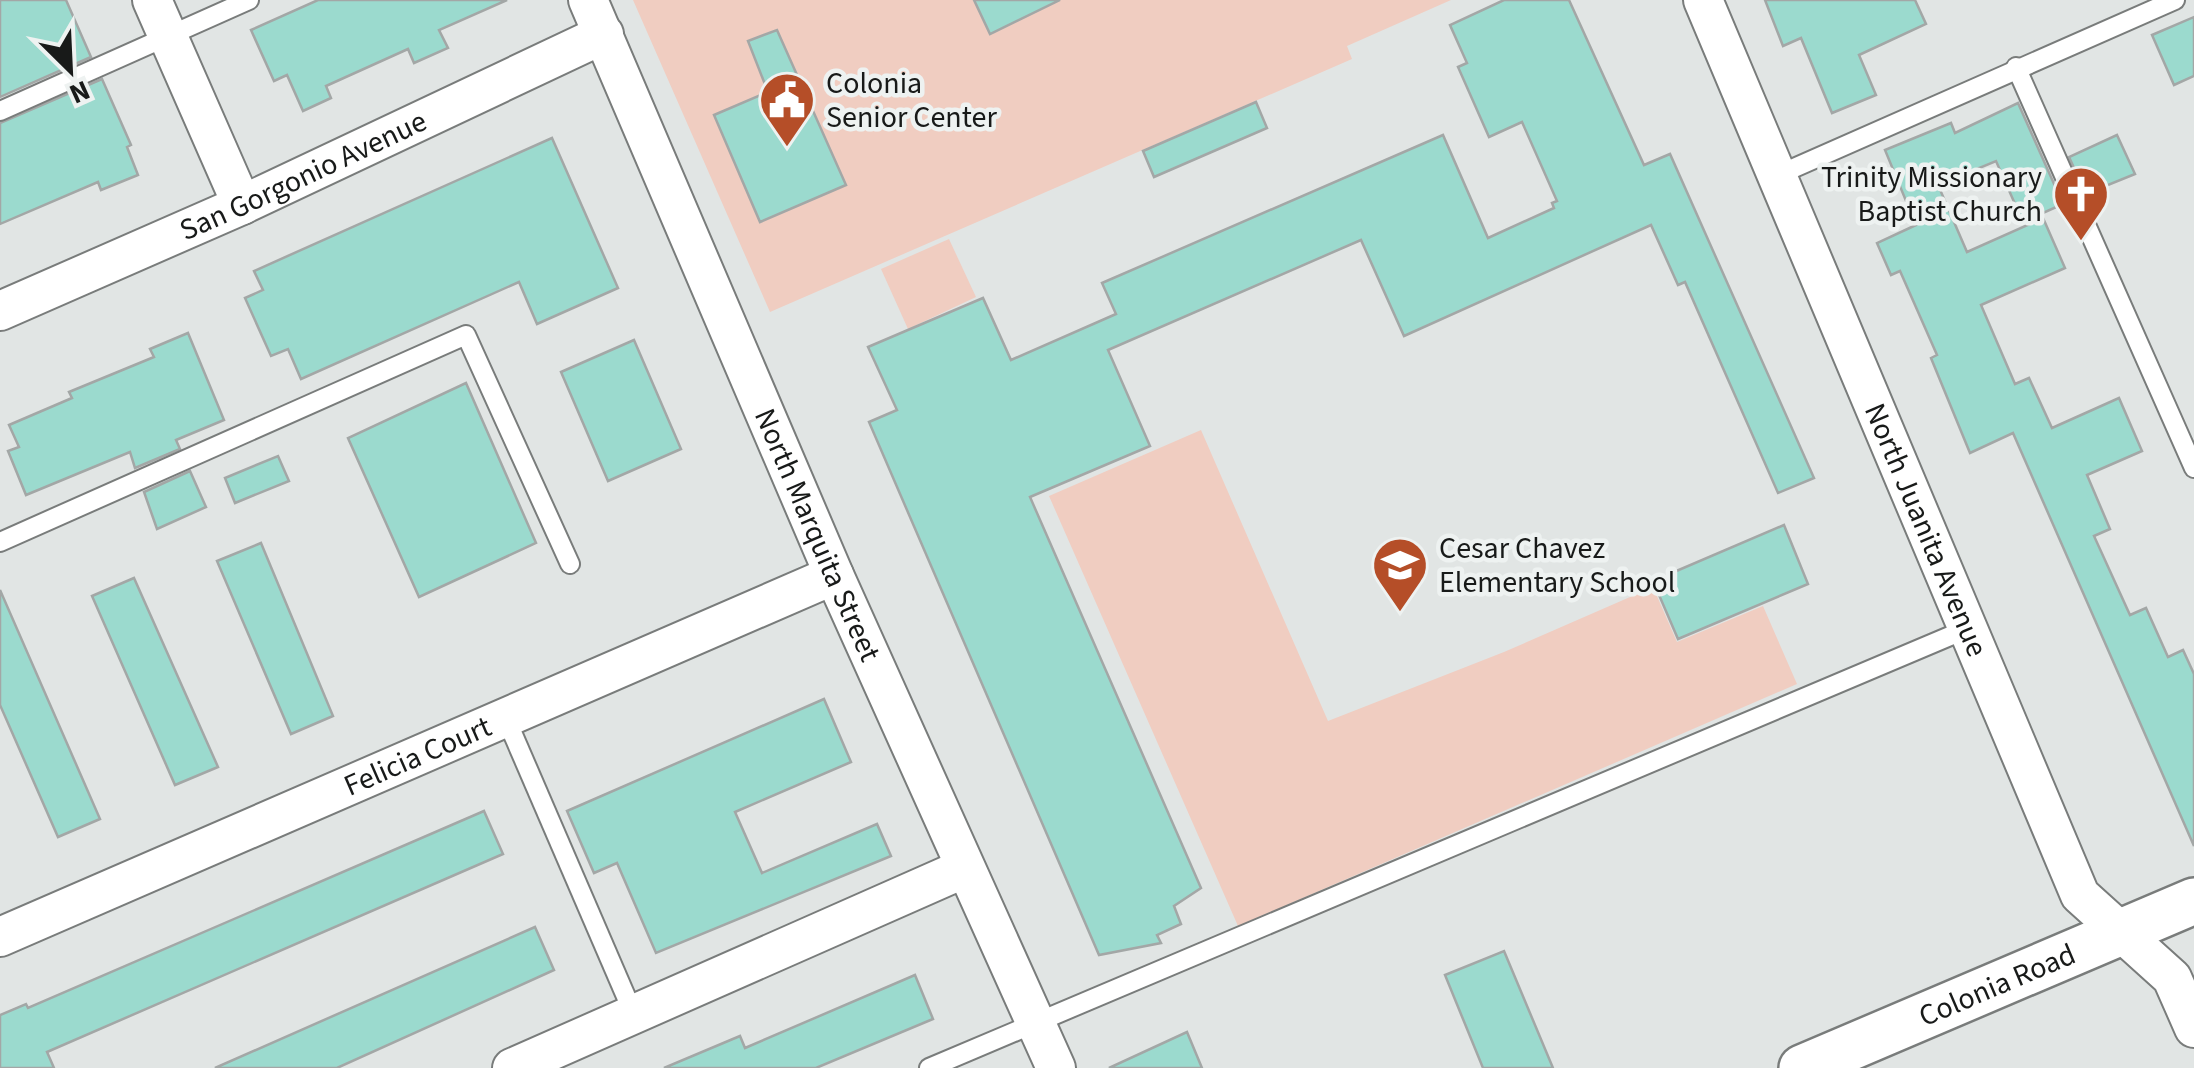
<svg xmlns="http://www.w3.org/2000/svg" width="2194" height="1068" viewBox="0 0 2194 1068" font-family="'Source Sans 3',sans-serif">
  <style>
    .green { fill: #f0cdc1 }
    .building { fill: #9bdace; stroke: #a3a7a6; stroke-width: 2.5 }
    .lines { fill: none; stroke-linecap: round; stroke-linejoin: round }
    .service-casing { stroke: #797c7b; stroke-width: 22 }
    .minor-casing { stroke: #797c7b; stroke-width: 42 }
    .tertiary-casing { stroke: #797c7b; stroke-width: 50 }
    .service { stroke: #fff; stroke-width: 18 }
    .minor { stroke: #fff; stroke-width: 38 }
    .tertiary { stroke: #fff; stroke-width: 45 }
    .labels { text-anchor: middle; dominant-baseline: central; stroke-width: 9; stroke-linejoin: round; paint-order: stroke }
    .poi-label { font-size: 30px; fill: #181a19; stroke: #eef2f1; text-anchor: start }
    .street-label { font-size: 30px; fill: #181a19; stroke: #eef2f1 }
  </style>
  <rect width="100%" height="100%" fill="#e1e5e4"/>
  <g class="green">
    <path d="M633,0H1451L1347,46L1352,59L770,312Z"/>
    <path d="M949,239L976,297L908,329L881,269Z"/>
    <path d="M1201,430L1328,721L1504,652L1653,587L1677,642L1763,606L1797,684L1238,926L1049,496Z"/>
  </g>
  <g class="building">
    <path d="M0,0H66L91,57L0,97Z"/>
    <path d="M318,0H507L439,30L448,48L414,63L408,49L326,86L331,98L303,111L287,75L274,81L251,30Z"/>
    <path d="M974,0H1060L990,34Z"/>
    <path d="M1504,0H1569L1644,165L1670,154L1814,478L1778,493L1685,282L1678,285L1651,225L1404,336L1361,240L1108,350L1150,446L1030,497L1201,888L1174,906L1181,924L1157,935L1161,943L1099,955L869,422L897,410L868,347L983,298L1011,360L1116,314L1102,283L1443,135L1488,238L1554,208L1552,203L1557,201L1522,122L1489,137L1458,67L1467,63L1450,25Z"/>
    <path d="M1765,0H1915L1926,24L1859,55L1876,95L1832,113L1801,38L1783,46Z"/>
    <path d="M2194,17V76L2174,85L2152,35Z"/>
    <path d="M777,30L846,185L760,222L714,115L768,92L748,41Z"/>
    <path d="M102,79L131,145L127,147L138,175L101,190L98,182L0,224V123Z"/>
    <path d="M1256,102L1267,128L1154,177L1143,151Z"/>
    <path d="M2018,103L2063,204L2023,222L1996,161L1938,185L1967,252L2043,218L2065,268L1981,305L2015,384L2029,378L2052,428L2119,398L2142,451L2087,475L2110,529L2094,536L2130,615L2146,608L2168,657L2183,650L2194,674V846L2013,433L1970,453L1931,358L1937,355L1900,271L1891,275L1877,243L1916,225L1885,150L1951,123L1955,133Z"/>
    <path d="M2117,135L2135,174L2086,194L2069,157Z"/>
    <path d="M552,138L618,288L537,324L519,282L301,379L288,349L271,356L245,298L263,290L254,271Z"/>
    <path d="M188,333L224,420L176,440L180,449L135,468L130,452L26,495L8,451L19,447L9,425L72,398L69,392L154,357L150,349Z"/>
    <path d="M634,340L681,449L608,481L561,372Z"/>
    <path d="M466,383L536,543L419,597L348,438Z"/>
    <path d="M278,456L289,481L235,503L225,478Z"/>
    <path d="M190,471L206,507L157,529L144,492Z"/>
    <path d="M1784,525L1808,584L1678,639L1653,581Z"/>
    <path d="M261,543L333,716L291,734L217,561Z"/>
    <path d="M134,578L218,767L175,785L92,596Z"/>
    <path d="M0,590L100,819L58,837L0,705Z"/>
    <path d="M824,699L851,762L735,812L762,873L877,824L891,856L656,953L617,863L594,873L567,811Z"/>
    <path d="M484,811L503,854L47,1052L54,1068H0V1015L26,1004L28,1008Z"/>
    <path d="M535,927L554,970L337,1068H215Z"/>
    <path d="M1504,951L1553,1068H1483L1445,975Z"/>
    <path d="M915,975L933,1019L816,1068H664L740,1036L745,1048Z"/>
    <path d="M1187,1032L1202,1068H1109Z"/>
  </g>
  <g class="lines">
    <g class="service-casing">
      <g id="service">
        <path d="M2016,67L2194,468"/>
        <path d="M0,111L249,0"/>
        <path d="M1778,175L2175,0"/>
        <path d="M0,542L466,335L570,564"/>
        <path d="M505,716L634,1015"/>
        <path d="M929,1068L1969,628"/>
      </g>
    </g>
    <g class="minor-casing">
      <g id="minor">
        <path d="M152,0L242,205"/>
        <path id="s1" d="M588,0L834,575L1056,1068"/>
        <path id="s2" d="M1703,0L2080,895L2172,978L2194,1028"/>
        <path id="s3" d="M0,311L242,205L604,34"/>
        <path id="s4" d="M0,937L834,575"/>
        <path d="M512,1068L965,868"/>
      </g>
    </g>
    <g class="tertiary-casing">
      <g id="tertiary">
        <path id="s5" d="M1802,1068L2194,901"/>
      </g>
    </g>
    <use href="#service" class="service"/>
    <use href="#minor" class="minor"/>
    <use href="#tertiary" class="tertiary"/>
  </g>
  <defs>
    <g id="civic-pin" transform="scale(2.875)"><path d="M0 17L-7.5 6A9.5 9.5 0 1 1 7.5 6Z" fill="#b54e28" stroke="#eef2f1"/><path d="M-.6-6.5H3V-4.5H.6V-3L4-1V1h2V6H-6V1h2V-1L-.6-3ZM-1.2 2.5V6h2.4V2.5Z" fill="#fff"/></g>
    <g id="church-pin" transform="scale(2.875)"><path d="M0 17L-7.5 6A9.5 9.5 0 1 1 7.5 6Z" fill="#b54e28" stroke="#eef2f1"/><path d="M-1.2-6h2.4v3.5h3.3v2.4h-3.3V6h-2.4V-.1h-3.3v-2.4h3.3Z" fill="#fff"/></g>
    <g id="school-pin" transform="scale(2.875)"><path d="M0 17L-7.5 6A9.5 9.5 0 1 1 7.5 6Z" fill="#b54e28" stroke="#eef2f1"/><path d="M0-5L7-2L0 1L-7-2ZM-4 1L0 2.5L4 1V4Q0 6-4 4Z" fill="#fff"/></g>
  </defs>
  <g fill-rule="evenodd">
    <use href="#civic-pin" x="787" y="100"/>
    <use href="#church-pin" x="2081" y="194"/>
    <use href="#school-pin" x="1400" y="565"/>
  </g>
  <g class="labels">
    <g class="poi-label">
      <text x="826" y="83">Colonia<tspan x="826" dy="34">Senior Center</tspan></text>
      <text x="2042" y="177" text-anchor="end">Trinity Missionary<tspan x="2042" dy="34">Baptist Church</tspan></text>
      <text x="1439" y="548">Cesar Chavez<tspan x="1439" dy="34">Elementary School</tspan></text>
    </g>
    <g class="street-label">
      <text stroke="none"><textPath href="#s3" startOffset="332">San Gorgonio Avenue</textPath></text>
      <text stroke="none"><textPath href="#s2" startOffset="575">North Juanita Avenue</textPath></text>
      <text stroke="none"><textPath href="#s1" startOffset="582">North Marquita Street</textPath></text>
      <text stroke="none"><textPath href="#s4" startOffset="455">Felicia Court</textPath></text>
      <text stroke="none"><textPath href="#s5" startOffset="212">Colonia Road</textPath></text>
    </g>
  </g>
  <g transform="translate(70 70) rotate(156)" stroke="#eef2f1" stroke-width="8" paint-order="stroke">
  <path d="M0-8L18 38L0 25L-18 38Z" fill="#181a19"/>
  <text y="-15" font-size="28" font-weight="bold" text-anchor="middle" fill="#181a19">N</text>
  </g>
</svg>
